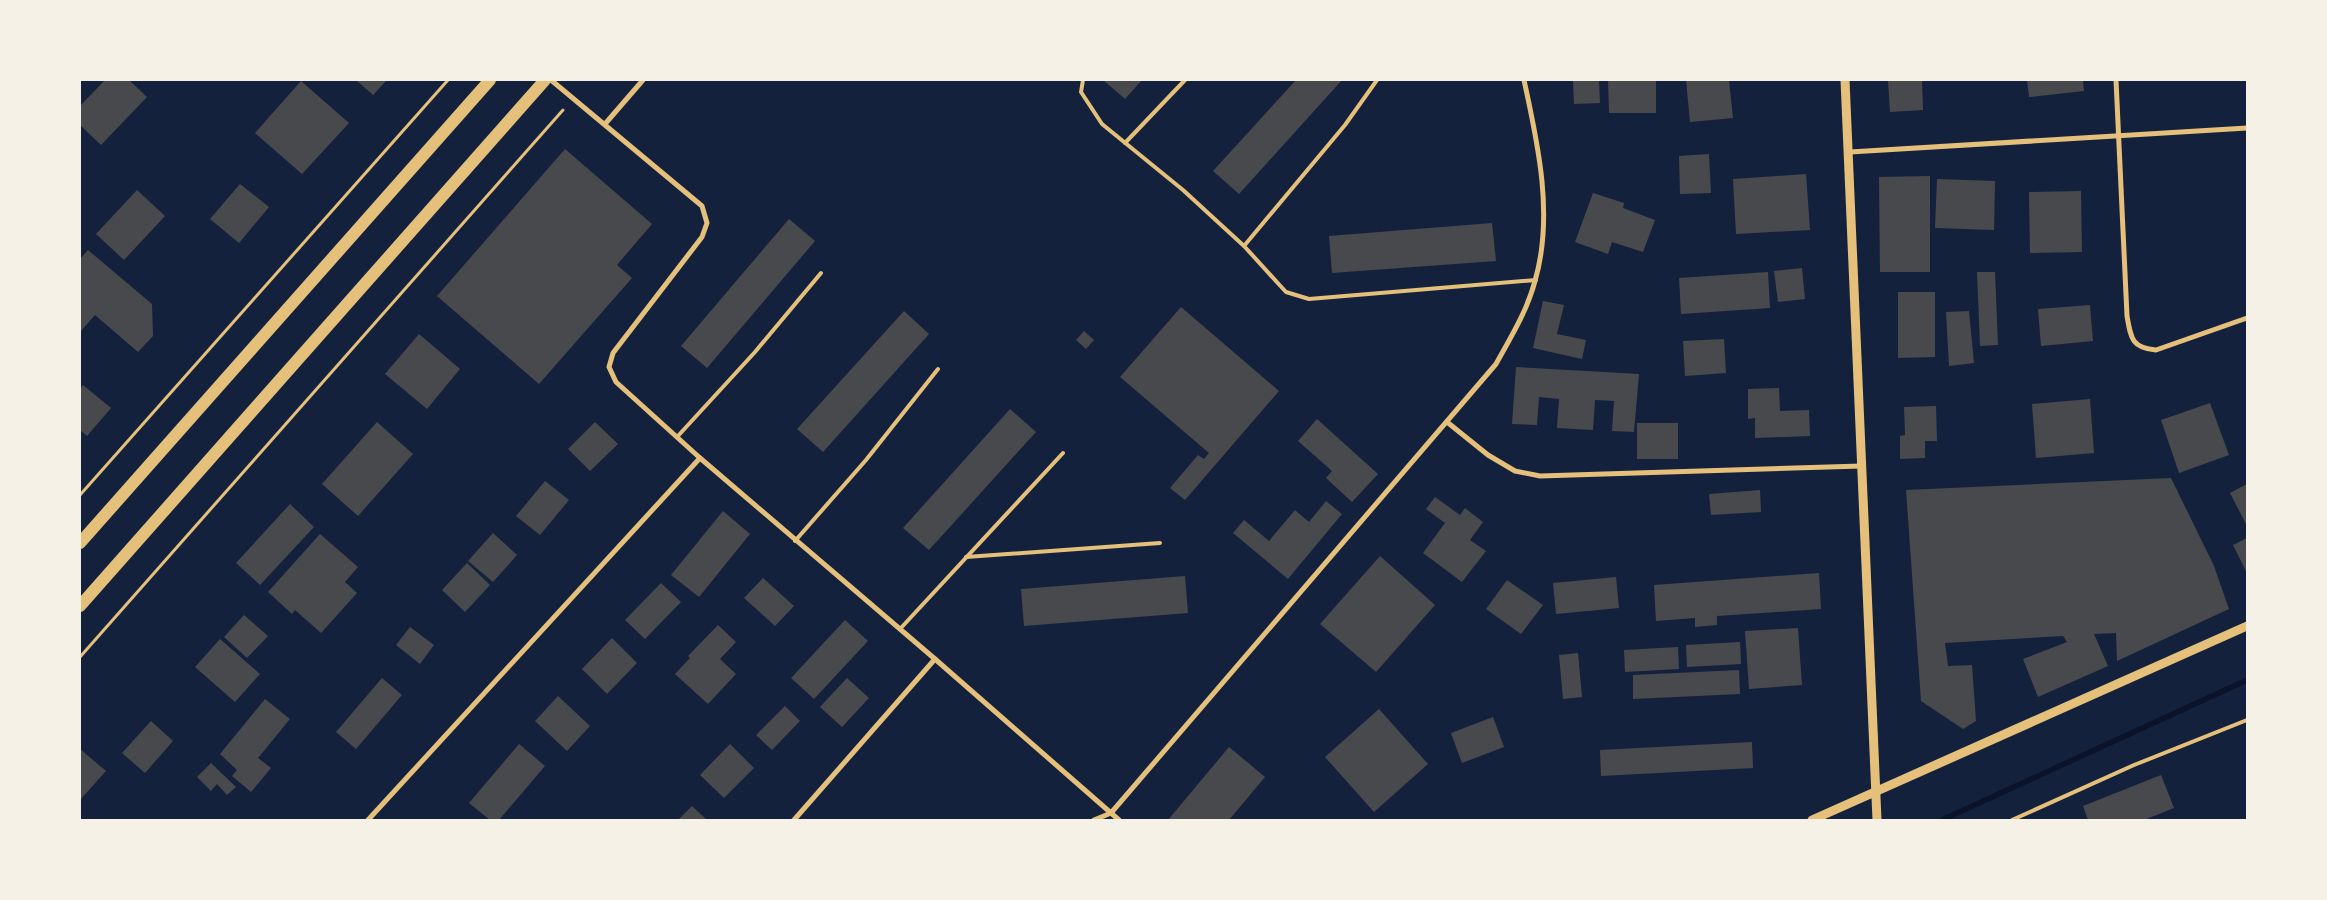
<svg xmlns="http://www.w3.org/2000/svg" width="2327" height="900" viewBox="0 0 2327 900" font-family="Quicksand,sans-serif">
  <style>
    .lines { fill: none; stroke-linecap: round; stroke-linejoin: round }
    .stream { stroke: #0b132b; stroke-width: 5.5 }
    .building { fill: #48494c }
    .path { stroke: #e5c07b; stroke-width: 3 }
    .service { stroke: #e5c07b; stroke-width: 4 }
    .minor { stroke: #e5c07b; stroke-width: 5 }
    .tertiary { stroke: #e5c07b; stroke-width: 9 }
    .primary { stroke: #e5c07b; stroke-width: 12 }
  </style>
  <rect width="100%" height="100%" fill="#14213d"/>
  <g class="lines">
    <path class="stream" d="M1942,820L2247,680"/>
  </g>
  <g class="building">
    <path d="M105,80H129L147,97L101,145L80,125V106Z"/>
    <path d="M356,80H387L373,95Z"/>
    <path d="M1103,80H1142L1125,99Z"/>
    <path d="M1296,80H1342L1239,194L1213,171Z"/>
    <path d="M1573,80H1599L1600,103L1574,104Z"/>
    <path d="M1608,80H1656V113H1609Z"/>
    <path d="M1686,80H1729L1733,118L1690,122Z"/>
    <path d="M1888,80H1922L1923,110L1890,112Z"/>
    <path d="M2027,80H2083L2084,91L2029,97Z"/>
    <path d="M301,81L349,123L302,174L255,133Z"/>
    <path d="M565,149L652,224L617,265L632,278L539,384L437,296Z"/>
    <path d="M1709,154L1711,193L1680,194L1679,156Z"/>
    <path d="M1806,174L1810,230L1736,234L1733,179Z"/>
    <path d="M1930,176V272H1880L1879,177Z"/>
    <path d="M1937,179L1995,181L1994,230L1935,228Z"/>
    <path d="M240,184L269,207L239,243L210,219Z"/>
    <path d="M137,190L165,216L124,260L96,234Z"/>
    <path d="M2081,191L2082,252L2030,253L2029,192Z"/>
    <path d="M1593,193L1624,203L1623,208L1655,220L1643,252L1612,242L1608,254L1575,242Z"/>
    <path d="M789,219L815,241L707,368L681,346Z"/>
    <path d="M1492,223L1496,261L1332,273L1329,236Z"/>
    <path d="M88,250L152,304L153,336L138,352L95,315L80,332V259Z"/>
    <path d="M1802,268L1805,299L1778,302L1774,271Z"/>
    <path d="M1768,272L1770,308L1681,314L1679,278Z"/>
    <path d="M1977,272H1995L1998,345L1980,346Z"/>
    <path d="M1898,292H1935V357L1898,358Z"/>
    <path d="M1543,301L1564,305L1557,334L1586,340L1582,359L1533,348Z"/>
    <path d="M2090,305L2093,341L2041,346L2038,309Z"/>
    <path d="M1181,307L1279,391L1185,500L1170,488L1198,455L1204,459L1209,453L1120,377Z"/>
    <path d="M904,311L929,334L823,452L797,429Z"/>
    <path d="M1969,311L1974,363L1949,366L1946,312Z"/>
    <path d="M1084,331L1094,340L1086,349L1076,340Z"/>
    <path d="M419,334L460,369L427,409L385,374Z"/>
    <path d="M1724,339L1726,373L1685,376L1683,341Z"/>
    <path d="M1516,367L1639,374L1634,432L1612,431L1614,401L1595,400L1593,430L1557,428L1559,399L1539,397L1537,425L1512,424Z"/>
    <path d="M83,385L111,408L87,436L80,430V389Z"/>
    <path d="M1779,388L1780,411L1809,410L1810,436L1755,438V418L1748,419V389Z"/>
    <path d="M2090,399L2094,453L2036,458L2032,404Z"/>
    <path d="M2210,403L2229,455L2179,473L2161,420Z"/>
    <path d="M1936,406L1937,441H1925V458L1900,459V436L1905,435L1904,407Z"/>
    <path d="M1010,409L1036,432L929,550L903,528Z"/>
    <path d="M1317,419L1378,474L1352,502L1326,478L1332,471L1298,441Z"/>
    <path d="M377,422L413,454L358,516L322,484Z"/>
    <path d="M595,422L618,444L590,471L568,449Z"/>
    <rect x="1637" y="423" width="41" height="36"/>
    <path d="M2171,478L2214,566L2229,609L2117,661L2116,633L2094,634L2108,666L2038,697L2023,659L2067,642L2063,636L1945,643L1948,666L1972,665L1976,721L1963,729L1921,701L1906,490Z"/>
    <path d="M545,481L569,500L540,535L516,516Z"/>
    <path d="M2247,484V526L2230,493Z"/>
    <path d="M1760,490L1761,512L1711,515L1709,494Z"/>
    <path d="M1435,497L1460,515L1465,508L1483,522L1470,540L1486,551L1462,582L1423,553L1445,523L1426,509Z"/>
    <path d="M1326,501L1342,514L1288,579L1233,533L1244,520L1269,541L1295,510L1309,522Z"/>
    <path d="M290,504L314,527L260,585L236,563Z"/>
    <path d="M723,511L750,534L699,597L671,575Z"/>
    <path d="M493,533L517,555L493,582L468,561Z"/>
    <path d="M320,534L358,567L345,582L357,593L321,633L295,610L292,614L268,592Z"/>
    <path d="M2247,538V573L2233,545Z"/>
    <path d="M1380,556L1435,605L1376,672L1320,624Z"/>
    <path d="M467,563L490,585L465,612L442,590Z"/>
    <path d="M1819,573L1821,609L1717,616V625L1695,627V618L1656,621L1654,585Z"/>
    <path d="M1185,576L1188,613L1024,626L1021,589Z"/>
    <path d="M1616,577L1619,608L1556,614L1553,583Z"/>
    <path d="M763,578L794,606L775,626L744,598Z"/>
    <path d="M1507,580L1543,605L1521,634L1486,609Z"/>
    <path d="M661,583L681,602L645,639L625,620Z"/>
    <path d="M244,615L268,636L247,658L224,637Z"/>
    <path d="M845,620L868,641L814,699L791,678Z"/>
    <path d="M718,625L736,642L720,659L736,674L708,704L675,674L690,658L688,656Z"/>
    <path d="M410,627L434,645L420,664L396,645Z"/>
    <path d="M1798,628L1802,685L1749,689L1745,631Z"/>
    <path d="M612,638L637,663L607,694L582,669Z"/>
    <path d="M220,639L260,674L235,702L195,667Z"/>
    <path d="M1740,642L1741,664L1687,667L1686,645Z"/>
    <path d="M1678,647L1679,669L1625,672L1624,650Z"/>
    <path d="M1578,653L1582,697L1563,699L1559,655Z"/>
    <path d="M1739,670L1740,694L1633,699V675Z"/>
    <path d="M382,678L402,695L356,749L336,732Z"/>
    <path d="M847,678L869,698L842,727L820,707Z"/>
    <path d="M558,696L590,726L567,751L535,721Z"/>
    <path d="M265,699L290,719L258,758L271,768L251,792L232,776L237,770L220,754Z"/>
    <path d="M785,706L800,721L772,750L756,735Z"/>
    <path d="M1379,709L1428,764L1374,812L1325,757Z"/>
    <path d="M1493,717L1504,747L1462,763L1451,733Z"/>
    <path d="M151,721L173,741L145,773L122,753Z"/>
    <path d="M1752,742L1753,768L1601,776L1600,750Z"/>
    <path d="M519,744L545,766L499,820H490L469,803Z"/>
    <path d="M730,744L754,768L724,798L700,775Z"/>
    <path d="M1229,747L1265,777L1229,820H1168Z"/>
    <path d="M80,749L106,771L80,800Z"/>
    <path d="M211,763L236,787L227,795L217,784L211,791L197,777Z"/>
    <path d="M2161,775L2174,808L2144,820H2088L2083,806Z"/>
    <path d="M692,806L707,820H678Z"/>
  </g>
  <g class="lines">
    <g class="path">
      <path d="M80,495L448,80"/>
      <path d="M80,657L563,110"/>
    </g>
    <g class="service">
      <path d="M1083,80L1081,92L1102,124L1183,190L1244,246L1286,292L1309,299L1536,280"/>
      <path d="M1125,143L1185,80"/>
      <path d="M1244,246L1345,125L1377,80"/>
      <path d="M677,437L755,352L821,273"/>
      <path d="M795,541L866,460L938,369"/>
      <path d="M966,557L1160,543"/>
      <path d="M900,629L1063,453"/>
      <path d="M2012,820L2134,765L2247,720"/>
    </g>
    <g class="minor">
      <path d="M551,80L702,206L707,223L702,237L613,353L609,367L616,382L700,458L935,659L1119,820"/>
      <path d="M2116,80L2127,316C2131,339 2132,348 2156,350L2247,318"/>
      <path d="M605,124L643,80"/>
      <path d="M1850,152L2247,128"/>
      <path d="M1447,422L1488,455L1515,471L1540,476L1861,466"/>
      <path d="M368,820L700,458"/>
      <path d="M794,820L935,659"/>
      <path d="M1094,820L1111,813L1496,364C1511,337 1527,311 1535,281C1554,216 1538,144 1524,80"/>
    </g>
    <g class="tertiary">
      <path d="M1845,80L1877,820"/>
      <path d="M1812,820L2247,626"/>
    </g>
    <g class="primary">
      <path d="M80,543L490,80"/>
      <path d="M80,606L545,80"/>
    </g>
  </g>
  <rect width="2327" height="900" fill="none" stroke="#f6f1e7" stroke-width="162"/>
</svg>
